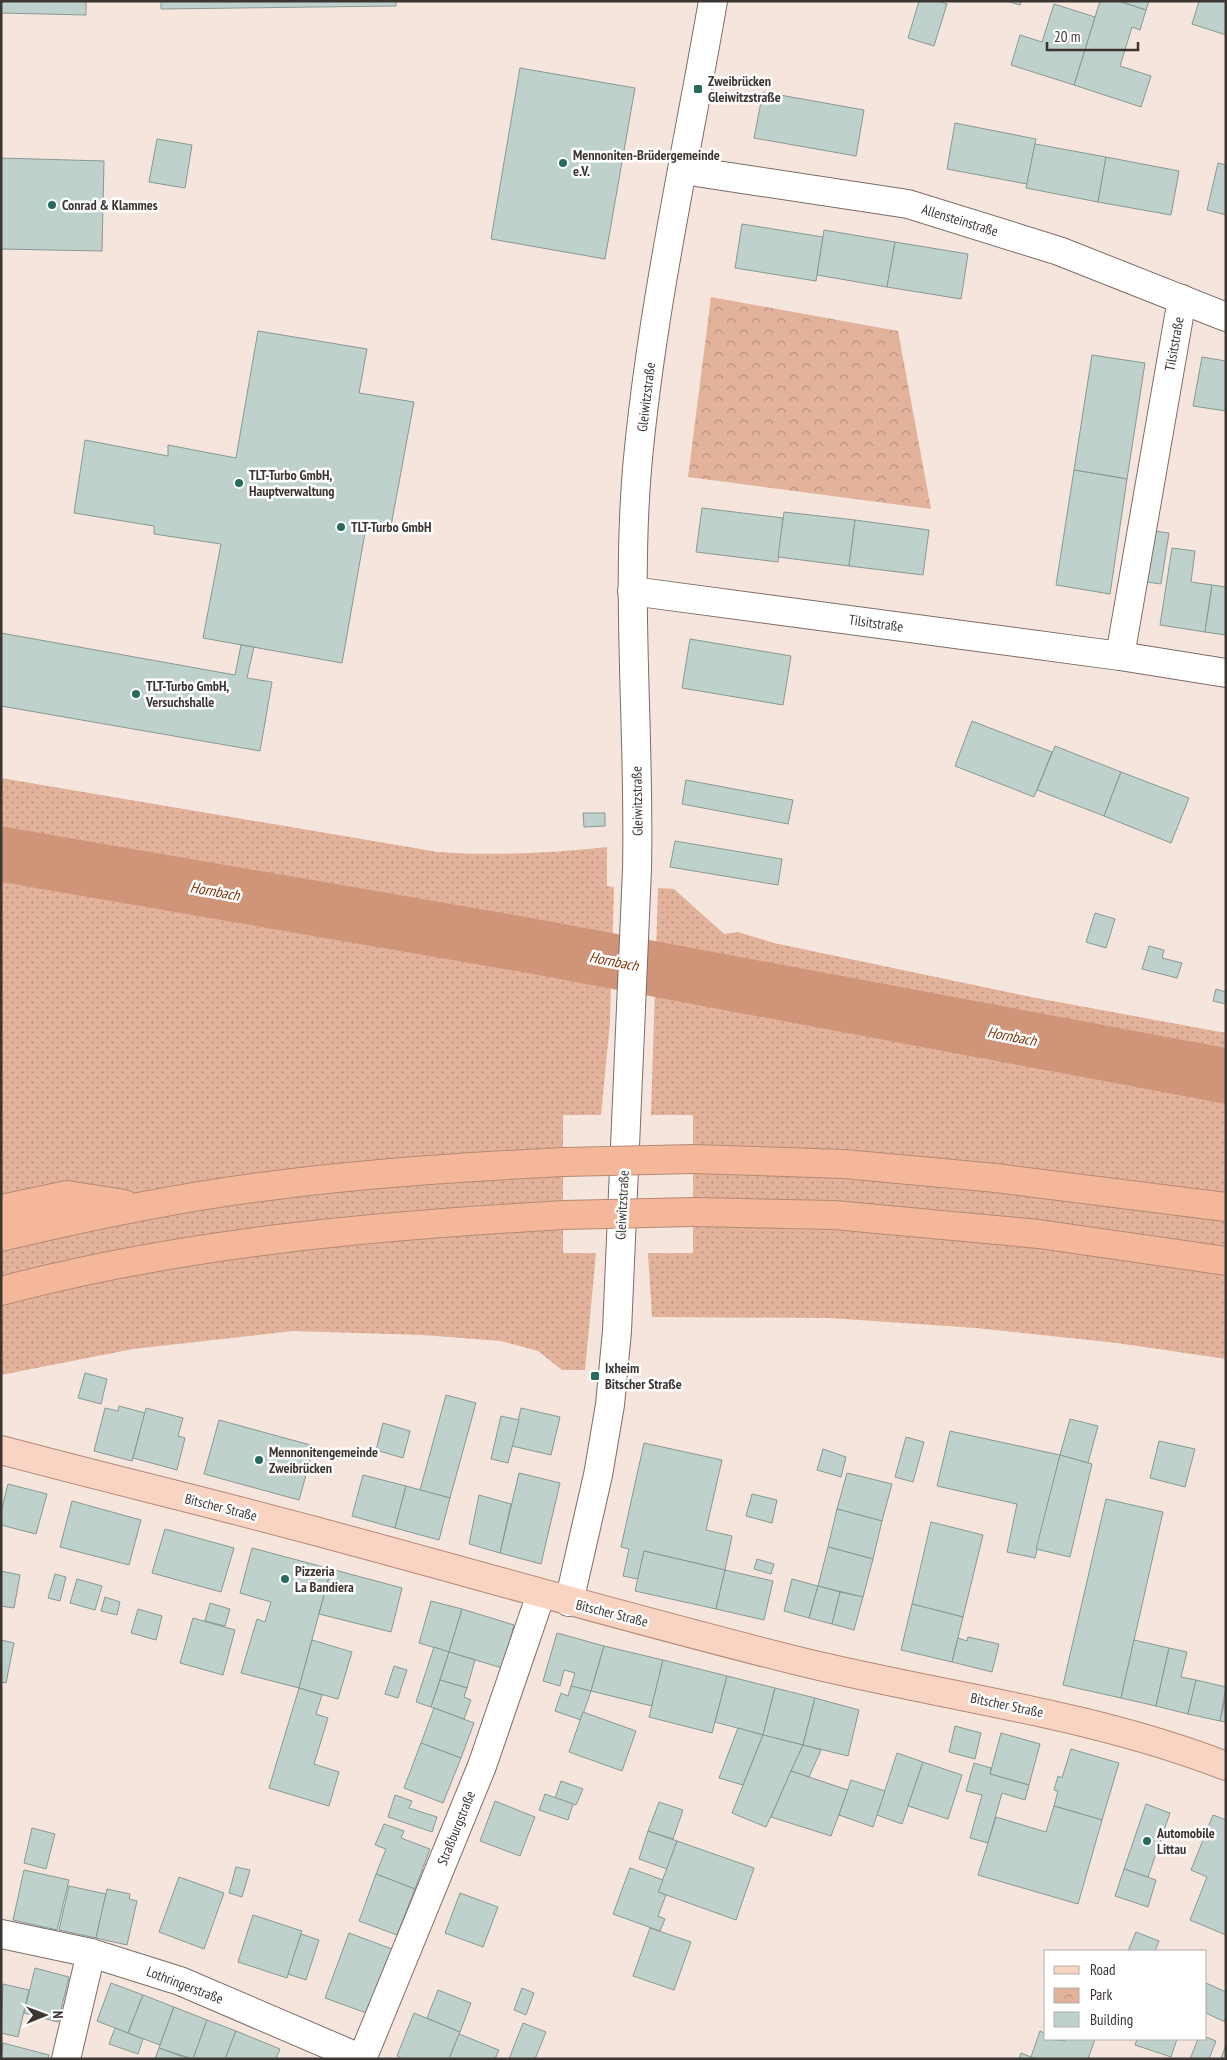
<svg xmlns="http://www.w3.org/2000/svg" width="1227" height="2060" viewBox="0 0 1227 2060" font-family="'PT Sans Narrow',sans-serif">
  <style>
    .grass { fill: url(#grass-dots) }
    .park { fill: url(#park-crowns) }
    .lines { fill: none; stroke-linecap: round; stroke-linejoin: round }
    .river { stroke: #d09579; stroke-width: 55 }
    .building { fill: #bed1cc; stroke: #879994 }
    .street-casing { stroke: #7c6d67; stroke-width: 30 }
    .primary-casing { stroke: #b48a75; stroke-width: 30 }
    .highway-casing { stroke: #b48a75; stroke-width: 30 }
    .street { stroke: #fff; stroke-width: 28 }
    .primary { stroke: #f9d4c2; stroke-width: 28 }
    .highway { stroke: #f5b799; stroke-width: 28 }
    .highway-bridge-casing { stroke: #b48a75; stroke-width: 30; stroke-linecap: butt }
    .highway-bridge { stroke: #f5b799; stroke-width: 28 }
    .poi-dot { fill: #256b5e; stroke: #fff; stroke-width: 2 }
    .labels { text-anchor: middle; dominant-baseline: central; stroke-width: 5; stroke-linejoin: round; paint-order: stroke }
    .poi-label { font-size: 14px; font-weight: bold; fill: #3c3633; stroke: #fff; text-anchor: start }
    .street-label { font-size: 14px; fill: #3c3633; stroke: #fff }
    .water-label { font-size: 15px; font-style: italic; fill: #7b3306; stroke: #fff }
  </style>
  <defs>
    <pattern id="grass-dots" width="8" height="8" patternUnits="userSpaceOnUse" patternTransform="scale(1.25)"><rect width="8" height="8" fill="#e3b29b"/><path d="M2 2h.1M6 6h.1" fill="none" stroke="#b9927f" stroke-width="1.8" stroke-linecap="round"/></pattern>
    <pattern id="park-crowns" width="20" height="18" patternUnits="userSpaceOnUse" patternTransform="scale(1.25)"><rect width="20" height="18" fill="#e3b29b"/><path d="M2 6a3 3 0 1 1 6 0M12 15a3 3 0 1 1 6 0" fill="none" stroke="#b9927f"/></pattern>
  </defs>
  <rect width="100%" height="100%" fill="#f6e5dd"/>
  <g class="grass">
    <path d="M1,778L438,852C495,856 551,853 607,847V886L614,887L610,1022L601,1115H563V1253H596L585,1370H562L538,1351L501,1341L422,1335L293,1331L133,1349L1,1375Z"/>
    <path d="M658,888L674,889L724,934L738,932L774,943L1031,997L1226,1033V1359L1117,1343L976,1328L829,1318L652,1317L648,1253H693V1115H651Z"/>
  </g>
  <path class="park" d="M711,297L898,331L931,509L688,477Z"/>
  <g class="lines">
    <path class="river" d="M1,854L527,945L1226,1076"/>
  </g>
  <g class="building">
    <path d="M1,1H86V15L1,13Z"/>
    <path d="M161,1H396V6L161,9Z"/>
    <path d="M919,1H939L947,4L934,46L908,38Z"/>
    <path d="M1006,1H1021L1020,5Z"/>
    <path d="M1100,1H1119L1146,10L1140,30L1132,27L1120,66L1151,76L1141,107L1074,85Z"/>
    <path d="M1119,1H1149L1146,10Z"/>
    <path d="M1199,1H1226V35L1192,24Z"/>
    <path d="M1054,4L1095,17L1074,85L1011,65L1020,35L1042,42Z"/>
    <path d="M520,68L635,88L605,259L491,239Z"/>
    <path d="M763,92L864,110L856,156L754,138Z"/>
    <path d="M955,123L1036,139L1027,184L947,169Z"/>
    <path d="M157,139L192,145L185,188L149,182Z"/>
    <path d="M1035,144L1106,157L1098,202L1026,188Z"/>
    <path d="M1106,157L1179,171L1171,215L1098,202Z"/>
    <path d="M1,158L104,161L102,251L1,249Z"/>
    <path d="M1218,163L1226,165V215L1207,210Z"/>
    <path d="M742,224L823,237L816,281L735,268Z"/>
    <path d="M824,230L895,242L887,287L817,275Z"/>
    <path d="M895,242L968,254L961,299L887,287Z"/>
    <path d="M258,331L367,349L359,393L414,402L390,531L366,527L342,663L203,638L221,544L154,534V526L74,513L85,440L168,456V445L236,458Z"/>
    <path d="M1092,355L1145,363L1127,479L1074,470Z"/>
    <path d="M1202,357L1226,361V411L1193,406Z"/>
    <path d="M1074,470L1127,479L1110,594L1056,585Z"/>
    <path d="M702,508L783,518L778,562L696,552Z"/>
    <path d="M784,512L855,520L849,566L778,557Z"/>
    <path d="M855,520L929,530L923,575L849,566Z"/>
    <path d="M1154,531L1169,533L1161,584L1146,582Z"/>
    <path d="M1172,548L1195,551L1191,582L1212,585L1205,632L1160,625Z"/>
    <path d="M1212,585L1226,587V635L1205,632Z"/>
    <path d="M1,633L235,675L241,645L254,647L247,678L272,682L260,751L1,706Z"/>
    <path d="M690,639L791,656L783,705L682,688Z"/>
    <path d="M972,721L1052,752L1034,797L955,766Z"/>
    <path d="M1055,746L1121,772L1104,816L1037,790Z"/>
    <path d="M1121,772L1189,798L1171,843L1104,816Z"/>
    <path d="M686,780L793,800L788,824L682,804Z"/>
    <path d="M583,813H605V826L584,827Z"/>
    <path d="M675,841L782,859L778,885L670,867Z"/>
    <path d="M1095,913L1115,919L1106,948L1086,942Z"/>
    <path d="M1149,946L1164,950L1162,958L1182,963L1177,978L1142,969Z"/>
    <path d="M1216,989L1226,992V1004L1213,1001Z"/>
    <path d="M85,1373L107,1379L101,1404L78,1398Z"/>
    <path d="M446,1395L476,1403L450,1498L420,1490Z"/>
    <path d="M119,1406L145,1413L132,1461L94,1451L105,1408L118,1411Z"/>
    <path d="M146,1408L183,1418L178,1436L185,1438L177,1470L133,1458Z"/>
    <path d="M521,1408L560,1417L551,1455L512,1446Z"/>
    <path d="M501,1416L519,1420L508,1463L491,1459Z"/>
    <path d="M1070,1419L1098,1426L1088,1463L1060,1455Z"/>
    <path d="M219,1420L314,1446L299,1500L204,1474Z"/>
    <path d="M383,1423L410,1431L403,1458L376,1450Z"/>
    <path d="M950,1431L1060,1455L1035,1558L1007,1552L1017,1504L937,1486Z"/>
    <path d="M906,1437L924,1442L913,1482L895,1477Z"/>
    <path d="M1159,1441L1195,1449L1185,1487L1150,1478Z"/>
    <path d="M644,1443L722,1460L706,1530L732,1536L725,1570L644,1551L638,1579L623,1576L629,1549L621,1547Z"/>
    <path d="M823,1449L846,1457L841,1477L817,1470Z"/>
    <path d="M1060,1455L1092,1464L1070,1557L1036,1549Z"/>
    <path d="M519,1473L560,1483L541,1564L500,1553Z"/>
    <path d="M847,1473L892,1484L882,1521L837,1509Z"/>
    <path d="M363,1475L406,1486L395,1528L352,1516Z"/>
    <path d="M8,1484L47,1494L36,1534L1,1525V1512Z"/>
    <path d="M406,1486L450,1498L439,1540L395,1528Z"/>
    <path d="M752,1494L777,1500L772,1523L746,1516Z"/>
    <path d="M479,1495L511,1504L500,1553L469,1544Z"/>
    <path d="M1106,1499L1163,1512L1121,1698L1063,1685Z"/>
    <path d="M72,1501L141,1520L129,1565L60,1547Z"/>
    <path d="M837,1509L882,1521L873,1559L828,1547Z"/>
    <path d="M931,1522L983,1535L963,1617L912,1604Z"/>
    <path d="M165,1529L234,1548L221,1592L152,1573Z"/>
    <path d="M828,1547L873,1559L863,1597L818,1586Z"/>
    <path d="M252,1548L331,1569L299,1688L241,1673L257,1619L265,1622L271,1602L240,1593Z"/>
    <path d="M644,1551L725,1570L716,1609L635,1591Z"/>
    <path d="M757,1559L774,1564L771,1574L754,1569Z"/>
    <path d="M331,1569L402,1588L391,1632L319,1614Z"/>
    <path d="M725,1570L773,1581L764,1620L716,1609Z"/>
    <path d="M1,1571L20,1575L14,1608L1,1606Z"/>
    <path d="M55,1574L66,1577L60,1601L48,1598Z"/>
    <path d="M77,1579L102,1586L95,1610L70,1603Z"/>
    <path d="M792,1579L818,1586L809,1618L784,1611Z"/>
    <path d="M818,1586L840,1592L832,1624L809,1618Z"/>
    <path d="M840,1592L863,1597L854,1630L832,1624Z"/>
    <path d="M105,1597L120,1602L117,1615L101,1611Z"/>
    <path d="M431,1601L462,1609L449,1652L419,1643Z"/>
    <path d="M210,1603L230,1609L225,1626L205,1621Z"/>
    <path d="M912,1604L963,1617L952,1662L901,1650Z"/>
    <path d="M138,1609L162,1616L156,1640L131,1633Z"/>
    <path d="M462,1609L514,1625L502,1668L449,1652Z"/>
    <path d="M193,1618L235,1630L223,1675L180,1663Z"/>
    <path d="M557,1633L604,1646L591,1691L571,1686L575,1673L564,1670L560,1686L543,1681Z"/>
    <path d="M968,1637L999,1644L992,1672L952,1662L958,1638L967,1641Z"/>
    <path d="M1,1640L14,1643L6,1683L1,1682Z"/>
    <path d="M312,1640L352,1652L338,1699L299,1688Z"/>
    <path d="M1134,1640L1169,1648L1156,1706L1121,1698Z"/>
    <path d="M604,1646L663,1660L652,1706L591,1691Z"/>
    <path d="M434,1647L449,1652L431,1707L416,1702Z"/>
    <path d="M1169,1648L1187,1652L1181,1677L1196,1680L1188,1714L1156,1706Z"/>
    <path d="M449,1652L475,1660L467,1688L440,1680Z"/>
    <path d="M663,1660L727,1676L712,1733L649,1717Z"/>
    <path d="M394,1666L407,1670L398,1698L385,1694Z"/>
    <path d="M727,1676L775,1688L763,1735L715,1722Z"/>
    <path d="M440,1680L467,1688L464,1697L471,1700L464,1719L431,1707Z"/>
    <path d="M1196,1680L1226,1687L1220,1721L1188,1714Z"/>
    <path d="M571,1686L591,1691L581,1720L555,1711L561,1693L568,1696Z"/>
    <path d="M299,1688L322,1695L316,1714L328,1718L314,1764L339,1772L329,1806L269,1788Z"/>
    <path d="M775,1688L815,1698L803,1745L763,1735Z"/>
    <path d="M1226,1695V1722L1220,1721Z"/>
    <path d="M815,1698L859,1710L848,1756L803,1745Z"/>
    <path d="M434,1708L474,1723L461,1758L421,1743Z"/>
    <path d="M583,1712L636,1731L622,1771L569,1752Z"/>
    <path d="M955,1726L981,1733L975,1759L949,1752Z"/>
    <path d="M738,1728L763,1735L743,1785L719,1778Z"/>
    <path d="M1001,1733L1040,1744L1029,1785L990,1774Z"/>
    <path d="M763,1735L803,1745L766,1827L732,1813Z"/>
    <path d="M421,1743L461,1758L443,1803L404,1788Z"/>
    <path d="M803,1745L821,1750L809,1777L791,1771Z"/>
    <path d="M1071,1749L1119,1763L1102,1820L1054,1806L1058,1791L1054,1790L1058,1776L1062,1778Z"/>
    <path d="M897,1753L923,1762L902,1824L877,1815Z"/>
    <path d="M923,1762L962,1775L948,1819L908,1806Z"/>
    <path d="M974,1763L991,1768L990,1774L1029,1785L1025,1800L1002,1793L988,1843L970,1838L982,1795L966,1791Z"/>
    <path d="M791,1771L848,1790L831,1836L771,1817Z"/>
    <path d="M851,1780L885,1791L873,1827L839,1815Z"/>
    <path d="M561,1781L583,1789L576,1805L555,1798Z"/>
    <path d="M545,1794L573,1804L568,1820L539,1810Z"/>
    <path d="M395,1795L412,1801L409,1808L437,1817L432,1832L388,1817Z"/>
    <path d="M495,1801L535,1817L520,1856L480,1841Z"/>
    <path d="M659,1802L683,1810L673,1839L648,1831Z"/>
    <path d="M1146,1804L1170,1813L1148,1877L1124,1869Z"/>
    <path d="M1054,1806L1102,1820L1078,1904L978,1875L996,1817L1046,1832Z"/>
    <path d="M1213,1815L1226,1820V1935L1190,1920L1207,1877L1191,1870Z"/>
    <path d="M384,1824L404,1831L401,1838L430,1849L415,1889L376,1874L386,1849L375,1845Z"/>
    <path d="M32,1828L55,1834L46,1869L24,1863Z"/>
    <path d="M648,1831L677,1841L667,1869L639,1859Z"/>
    <path d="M677,1841L754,1868L736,1920L658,1892Z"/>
    <path d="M236,1867L250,1870L242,1897L229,1893Z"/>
    <path d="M630,1868L663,1880L658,1892L666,1895L658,1916L665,1919L660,1931L613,1914Z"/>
    <path d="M1124,1869L1156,1880L1148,1907L1115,1896Z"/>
    <path d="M24,1870L69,1880L57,1930L13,1920Z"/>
    <path d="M376,1874L415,1889L397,1935L359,1921Z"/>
    <path d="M179,1877L224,1893L204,1949L159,1932Z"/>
    <path d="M69,1886L106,1894L96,1938L59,1930Z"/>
    <path d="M107,1889L130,1894L129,1899L137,1901L127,1945L96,1938Z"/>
    <path d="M460,1893L498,1907L483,1947L445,1933Z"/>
    <path d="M253,1915L302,1931L287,1978L238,1962Z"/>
    <path d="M650,1928L691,1942L674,1990L633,1976Z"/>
    <path d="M1136,1932L1159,1941L1155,1951H1128Z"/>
    <path d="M349,1933L392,1949L369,2014L325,1998Z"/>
    <path d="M301,1934L319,1940L306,1980L288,1974Z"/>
    <path d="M35,1968L69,1977L58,2022L24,2013Z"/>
    <path d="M111,1983L143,1995L128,2033L97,2021Z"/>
    <path d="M1206,1983L1226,1992L1225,2022L1206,2013Z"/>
    <path d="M3,1984L29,1990L18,2037L1,2033Z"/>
    <path d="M522,1988L534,1993L526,2015L514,2010Z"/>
    <path d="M438,1990L471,2003L460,2032L427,2018Z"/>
    <path d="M143,1995L174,2007L160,2045L128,2033Z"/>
    <path d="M174,2007L207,2020L193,2059L159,2048Z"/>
    <path d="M414,2013L460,2032L449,2059H403L397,2056Z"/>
    <path d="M207,2020L236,2031L225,2059H193Z"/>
    <path d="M523,2023L546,2032L535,2059H509Z"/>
    <path d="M115,2028L143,2039L138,2054L109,2044Z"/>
    <path d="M236,2031L280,2049L276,2059H225Z"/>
    <path d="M1040,2031L1046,2034V2039L1066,2041L1067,2039H1095L1088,2059H1037L1031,2057Z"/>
    <path d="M459,2034L499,2050L495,2059H449Z"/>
    <path d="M1206,2037L1216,2041L1209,2059H1190L1198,2039H1206Z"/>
    <path d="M1137,2039H1177L1171,2057L1135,2045Z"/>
    <path d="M3,2043L49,2055L48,2059H1Z"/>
    <path d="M1226,2044V2059H1221Z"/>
    <path d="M159,2048L189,2059H155Z"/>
    <path d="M1021,2053L1031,2057L1037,2059H1019Z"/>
  </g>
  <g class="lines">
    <g class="street-casing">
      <g id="street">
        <path d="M683,170L908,204L1059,251L1226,317"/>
        <path d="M632,591L1120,656L1226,673"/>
        <path d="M1120,656L1182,299"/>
        <path d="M569,1602L598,1475L610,1405L617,1331L637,869C640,736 626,602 637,469C651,312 686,157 713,1"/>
        <path d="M1,1934L91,1953L180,1981L362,2059"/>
        <path d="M66,2059L91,1953"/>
        <path d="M362,2059L482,1766L541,1594"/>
      </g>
    </g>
    <g class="primary-casing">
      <path id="primary" d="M1,1450C106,1478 211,1503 315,1531C475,1574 634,1620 794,1660C938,1696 1087,1712 1226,1766"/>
    </g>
    <g class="highway-casing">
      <g id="highway">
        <path d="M693,1159L844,1164L996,1178L1226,1207"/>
        <path d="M1,1209L67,1195L124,1204"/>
        <path d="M693,1212L834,1215L1039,1234L1226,1261"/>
        <path d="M1,1237C89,1216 179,1197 269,1186C367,1173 465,1167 564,1162"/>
        <path d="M1,1291C185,1242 375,1226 564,1215"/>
      </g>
    </g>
    <use href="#street" class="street"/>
    <use href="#primary" class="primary"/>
    <use href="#highway" class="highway"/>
    <g class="highway-bridge-casing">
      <g id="highway-bridge">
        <path d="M564,1162L693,1159"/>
        <path d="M564,1215L693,1212"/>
      </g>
    </g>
    <use href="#highway-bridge" class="highway-bridge"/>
  </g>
  <g class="poi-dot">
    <rect x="693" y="84" width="10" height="10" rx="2.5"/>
    <circle cx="563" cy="163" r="5"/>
    <circle cx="52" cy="205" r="5"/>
    <circle cx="239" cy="483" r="5"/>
    <circle cx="341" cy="527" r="5"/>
    <circle cx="136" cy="694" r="5"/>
    <rect x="590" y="1371" width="10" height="10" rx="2.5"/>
    <circle cx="259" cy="1460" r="5"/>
    <circle cx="285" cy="1579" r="5"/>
    <circle cx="1147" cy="1841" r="5"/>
  </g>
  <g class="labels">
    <g class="poi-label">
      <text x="708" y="81">Zweibrücken<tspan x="708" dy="16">Gleiwitzstraße</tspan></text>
      <text x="573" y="155">Mennoniten-Brüdergemeinde<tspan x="573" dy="16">e.V.</tspan></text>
      <text x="62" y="205">Conrad &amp; Klammes</text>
      <text x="249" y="475">TLT-Turbo GmbH,<tspan x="249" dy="16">Hauptverwaltung</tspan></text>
      <text x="351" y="527">TLT-Turbo GmbH</text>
      <text x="146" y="686">TLT-Turbo GmbH,<tspan x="146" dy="16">Versuchshalle</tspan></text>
      <text x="605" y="1368">Ixheim<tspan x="605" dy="16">Bitscher Straße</tspan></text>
      <text x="269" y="1452">Mennonitengemeinde<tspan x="269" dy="16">Zweibrücken</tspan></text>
      <text x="295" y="1571">Pizzeria<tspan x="295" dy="16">La Bandiera</tspan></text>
      <text x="1157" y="1833">Automobile<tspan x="1157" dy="16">Littau</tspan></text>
    </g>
    <g class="street-label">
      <text transform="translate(960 220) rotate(17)">Allensteinstraße</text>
      <text transform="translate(1174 344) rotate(-80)">Tilsitstraße</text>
      <text transform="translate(646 397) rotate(-83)">Gleiwitzstraße</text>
      <text transform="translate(876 623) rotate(8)">Tilsitstraße</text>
      <text transform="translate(637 801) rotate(-91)">Gleiwitzstraße</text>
      <text transform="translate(622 1205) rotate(-87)">Gleiwitzstraße</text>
      <text transform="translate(221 1507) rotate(14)">Bitscher Straße</text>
      <text transform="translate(612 1613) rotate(14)">Bitscher Straße</text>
      <text transform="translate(1007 1705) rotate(12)">Bitscher Straße</text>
      <text transform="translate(456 1828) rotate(-68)">Straßburgstraße</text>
      <text transform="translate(185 1985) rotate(21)">Lothringerstraße</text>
    </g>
    <g class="water-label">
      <text transform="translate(215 891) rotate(10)">Hornbach</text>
      <text transform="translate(614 961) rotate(11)">Hornbach</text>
      <text transform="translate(1012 1036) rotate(11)">Hornbach</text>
    </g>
  </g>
  <rect width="1227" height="2060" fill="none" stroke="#3c3633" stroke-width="5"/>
  <rect x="1044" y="1950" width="162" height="90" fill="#ffffff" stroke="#b1afad"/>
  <rect x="1054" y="1966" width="25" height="8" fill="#f9d4c2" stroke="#b1afad"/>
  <text x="1090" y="1975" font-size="15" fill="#3c3633">Road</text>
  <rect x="1054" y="1988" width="25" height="15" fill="url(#park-crowns)" stroke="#b1afad"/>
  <text x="1090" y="2000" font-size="15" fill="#3c3633">Park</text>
  <rect x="1054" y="2012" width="25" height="15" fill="#bed1cc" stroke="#b1afad"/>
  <text x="1090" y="2025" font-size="15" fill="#3c3633">Building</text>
  <g transform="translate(45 2015) rotate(89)" stroke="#ffffff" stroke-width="4" paint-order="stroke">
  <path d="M0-4L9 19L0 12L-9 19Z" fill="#3c3633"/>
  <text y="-8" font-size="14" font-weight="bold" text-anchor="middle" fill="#3c3633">N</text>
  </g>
  <path d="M1047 42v8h91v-8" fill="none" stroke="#3c3633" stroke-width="2.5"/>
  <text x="1054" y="42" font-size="15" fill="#3c3633" stroke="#ffffff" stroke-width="4" paint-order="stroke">20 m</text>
</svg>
